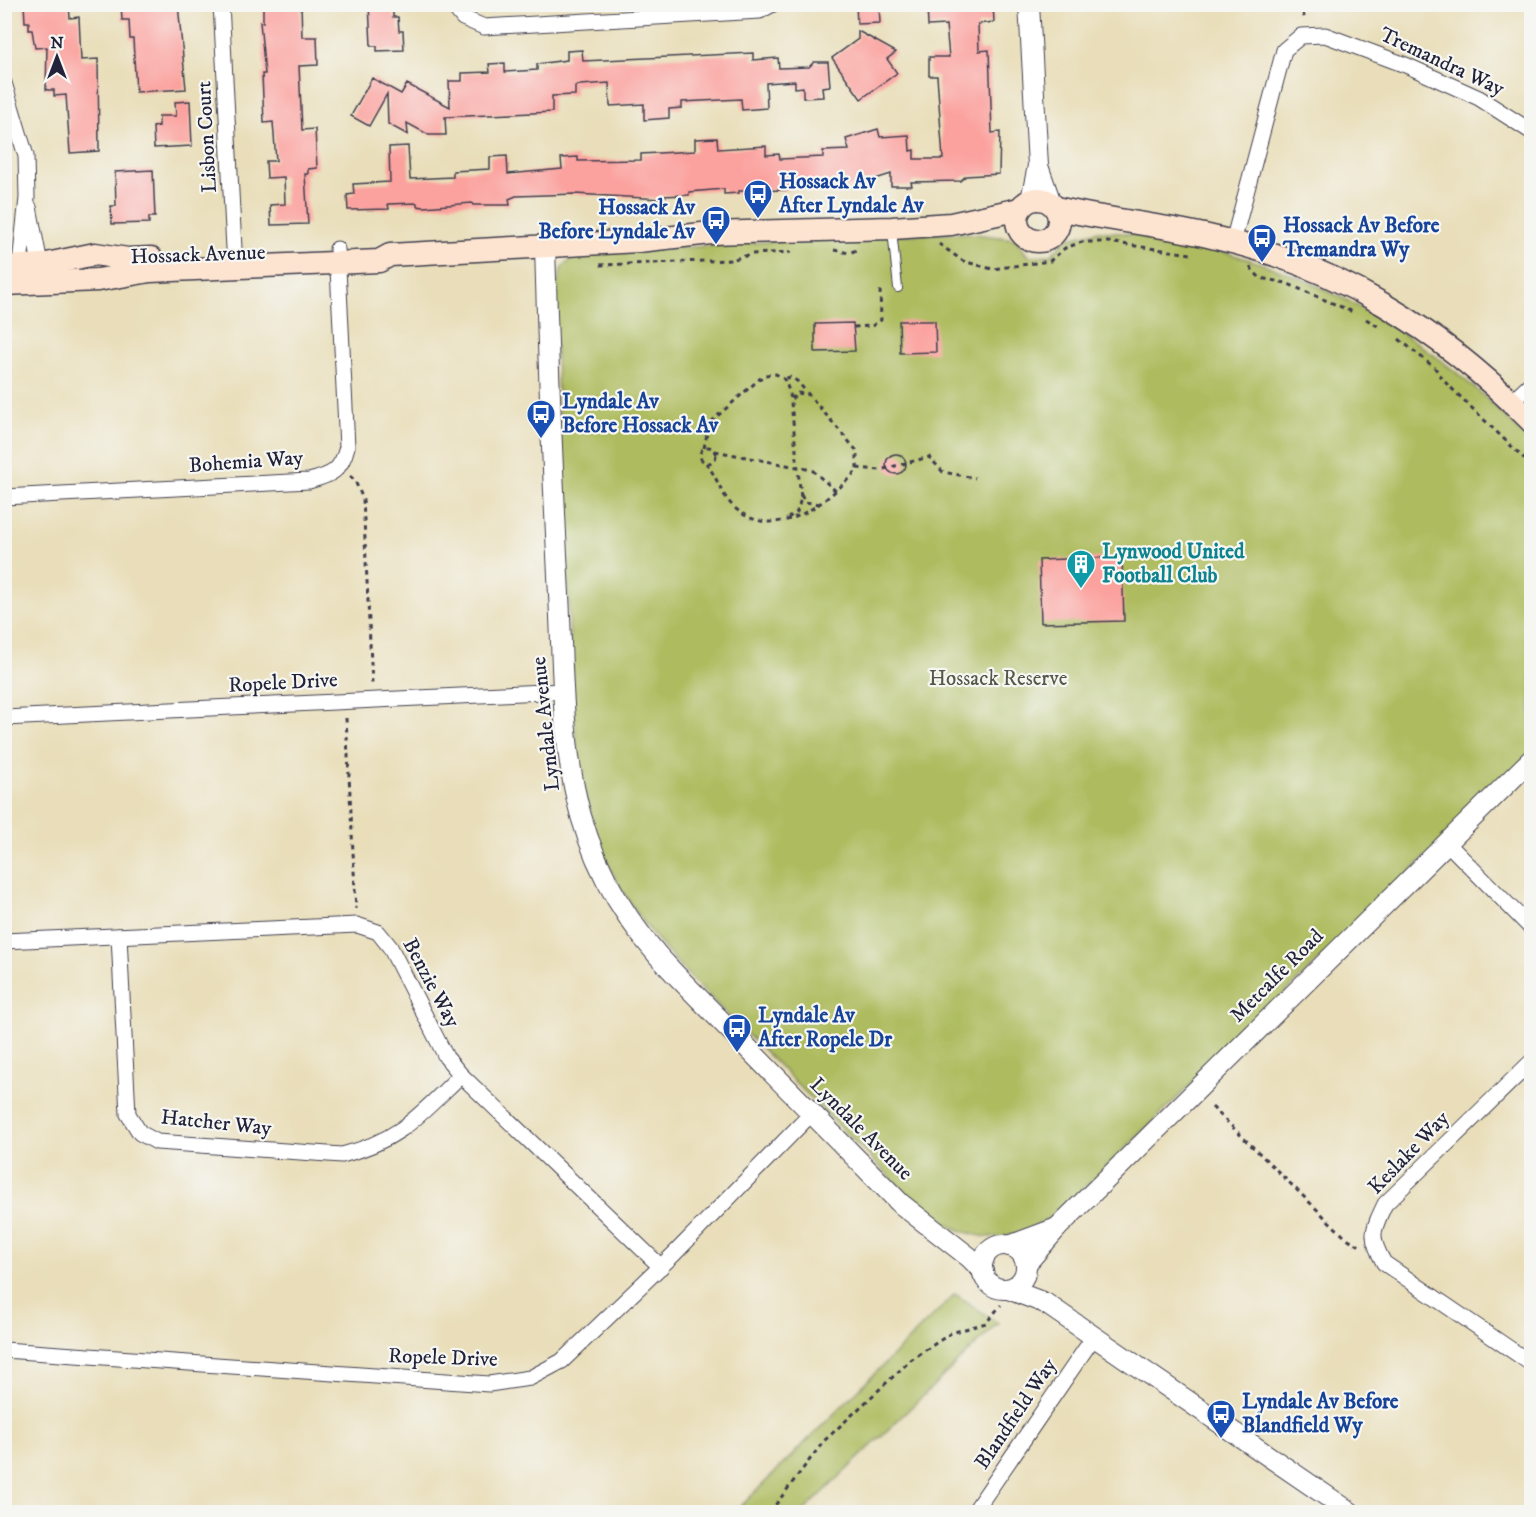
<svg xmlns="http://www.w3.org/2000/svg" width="1536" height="1517" viewBox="0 0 1536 1517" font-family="'IM FELL DW Pica',serif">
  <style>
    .green { fill: #aebc5f; stroke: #686f4d; stroke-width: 1.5 }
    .building { fill: #fba19e }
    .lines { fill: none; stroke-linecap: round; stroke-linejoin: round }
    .service-casing { stroke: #403e4e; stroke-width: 10 }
    .minor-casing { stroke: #403e4e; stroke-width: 17 }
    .tertiary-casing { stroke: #403e4e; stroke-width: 22 }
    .secondary-casing { stroke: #403e4e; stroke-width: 25 }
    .path { stroke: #403e4e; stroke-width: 3; stroke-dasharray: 4.5 4.5; stroke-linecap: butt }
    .service { stroke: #fff; stroke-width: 8 }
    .minor { stroke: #fff; stroke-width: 15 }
    .tertiary { stroke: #fff; stroke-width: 20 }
    .secondary { stroke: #fde4d0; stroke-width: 22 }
    .labels { text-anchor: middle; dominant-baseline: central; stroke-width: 4.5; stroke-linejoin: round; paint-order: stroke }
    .street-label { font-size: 21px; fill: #22223b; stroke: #f6f6f2 }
    .transit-label { font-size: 21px; font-weight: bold; fill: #164399; stroke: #f6f6f2; text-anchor: start }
    .culture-label { font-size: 21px; font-weight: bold; fill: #0d838f; stroke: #f6f6f2; text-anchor: start }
    .park-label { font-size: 21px; fill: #535848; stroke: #f6f6f2 }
  </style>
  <rect width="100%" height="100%" fill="#f6f6f2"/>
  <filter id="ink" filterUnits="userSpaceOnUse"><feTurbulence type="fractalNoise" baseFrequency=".0167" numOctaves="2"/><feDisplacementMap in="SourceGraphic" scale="12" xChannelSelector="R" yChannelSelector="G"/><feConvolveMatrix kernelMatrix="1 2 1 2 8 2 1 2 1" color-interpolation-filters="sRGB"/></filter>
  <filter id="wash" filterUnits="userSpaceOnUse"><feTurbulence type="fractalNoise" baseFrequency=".008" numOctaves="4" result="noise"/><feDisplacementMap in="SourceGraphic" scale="24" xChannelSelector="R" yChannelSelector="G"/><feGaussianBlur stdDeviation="1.35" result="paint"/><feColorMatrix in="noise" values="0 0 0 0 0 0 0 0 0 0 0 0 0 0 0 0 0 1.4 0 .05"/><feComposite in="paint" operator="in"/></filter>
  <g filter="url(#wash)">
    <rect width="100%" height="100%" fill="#e9deb9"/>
    <g class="green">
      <path d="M1099,231C1244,242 1366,294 1476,389C1495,406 1513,425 1531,443V754L1068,1204C1016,1245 984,1248 926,1213C870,1157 813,1100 756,1043C710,997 662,953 627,898C565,802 573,678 567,567C563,478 558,389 553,300L562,267L577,255L839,237L967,233L1015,239L1028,256L1051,255L1066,239Z"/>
      <path d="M955,1294L998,1323L803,1512H735Z"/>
    </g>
    <g id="blocks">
      <g class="building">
        <path d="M24,4H69L70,18L79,17L81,60L98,59L99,151L70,153L66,95L54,96V90H46L47,47L35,48L32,30H29V22H25Z"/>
        <path d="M121,4H178L186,89L136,92L133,39H130L129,20H122Z"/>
        <path d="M263,4H301L302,37H317L318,65L299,66L302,130L315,129L317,168L308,169V174H305L308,224L271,225L270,205L285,204L284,177L267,178L266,161H276L273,122L264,123L262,74H265L260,22H263Z"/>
        <path d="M369,4H393V17H398L399,31H403L404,50L377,51V46H371Z"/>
        <path d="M856,4H879L880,23L857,24Z"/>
        <path d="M927,4H993L994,22L978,24L979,51L989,50L992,133L1000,132L999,174L966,176L960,181L911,182L912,186H891V174L850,187L825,188L817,186V183L789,184V190L739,191V193L724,194V189L689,192V195L660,196L661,199L575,194L516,196L509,199L510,205H473L472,203L424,207L417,206V203L388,204L389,209L348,210L347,195L354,194L353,184L390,182L389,147L408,146L410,179L453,177V171L490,169V157L507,156L508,174L562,169L561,158L578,157V161L641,160V154L695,151V139L717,138L718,149L766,146V155L779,154L780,159L823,157V151L849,150L846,139L878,129L880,137L909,135L910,151L914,150V159H943L937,76H929V57H949L946,25L928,26Z"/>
        <path d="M858,31L896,52L887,59L897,73L861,99L832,58L858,39Z"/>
        <path d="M582,50L583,61L753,53V60L778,58L779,68L809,67L814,62H828L830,86L822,87L823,97L803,98V87L795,88V81L766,83L767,108L742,110L741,99L682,102V108L669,109V118L644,120V104L610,106L609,83L580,85L575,86V95L552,96V112L445,117L446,135H429L407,123L408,135L388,124L387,94L369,126L351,116L372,78L401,94L407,84L450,107L449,81H462V73L490,72L489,64L505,63V72L537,70V64L567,60V51Z"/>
        <path d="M190,101L192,146L154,148L153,127L159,126V116H176L175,102Z"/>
        <path d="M153,170L155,217H149V223L112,224L111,206H116L115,172Z"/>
        <path d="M899,321H935L936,352L900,353Z"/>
        <path d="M853,323L855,351L815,352V324Z"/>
        <circle cx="896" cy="464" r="10"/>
        <path d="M1122,557L1124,621L1041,623L1039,560Z"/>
      </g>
    </g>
  </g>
  <g filter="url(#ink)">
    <use href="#blocks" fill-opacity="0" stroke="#403e4e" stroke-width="1.5"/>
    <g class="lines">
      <g class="service-casing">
        <path id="service" d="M892,230L898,288"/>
      </g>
      <g class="minor-casing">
        <g id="minor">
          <path d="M221,4L235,267"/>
          <path d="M452,4L463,18L484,27L760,11L773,4"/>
          <path d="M4,83L26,156L27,198L19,274"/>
          <path d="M29,207L42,274"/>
          <path d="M1233,242L1284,50L1301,36L1325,35L1408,66L1479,98L1532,132"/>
          <path d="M1511,402L1532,382"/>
          <path d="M4,497L309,481C332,475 341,471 347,447L337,249"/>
          <path d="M4,718L564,691"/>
          <path d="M1447,843L1532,929"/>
          <path d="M119,936L128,1114L140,1133L157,1142L342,1155C401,1140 419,1115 461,1075"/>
          <path d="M4,941L357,925L378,932L390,947L446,1057L461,1075L661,1267"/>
          <path d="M1532,1061L1385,1204C1372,1231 1369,1237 1384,1263L1532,1364"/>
          <path d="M4,1350L489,1384L530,1378L562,1361L674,1254L811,1114"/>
          <path d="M974,1512L1093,1338"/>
        </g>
      </g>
      <g class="tertiary-casing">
        <g id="tertiary">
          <path d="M1029,4L1038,166L1031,200"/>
          <path d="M1038,166L1051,203"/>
          <path d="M545,245C548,362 553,478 559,595C563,668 561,745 581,816C598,876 631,929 675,974L901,1204L969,1257L983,1271"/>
          <circle cx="1004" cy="1267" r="22"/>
          <path d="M1009,1246L1057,1228"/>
          <path d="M1026,1264L1057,1228L1532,759"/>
          <path d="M1008,1289L1045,1303L1350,1512"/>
        </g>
      </g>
      <g class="secondary-casing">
        <g id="secondary">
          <circle cx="1038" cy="220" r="21"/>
          <path d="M1056,208C1106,220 1157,224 1208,236C1338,265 1439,328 1532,422"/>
          <path d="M4,267L42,265L95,254L128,259L151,258"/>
          <path d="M4,284L98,280L150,271L379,261L390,255L638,241L711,233L892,228L951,224L1020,209"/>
        </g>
      </g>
      <g class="path">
        <path d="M1301,4L1305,21"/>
        <path d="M4,52L10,69"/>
        <path d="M939,244L963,261L992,269L1050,261L1065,248L1082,242H1108L1191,254"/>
        <path d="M834,250L849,253L859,249"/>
        <path d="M600,265L731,260L752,254L791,252"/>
        <path d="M1250,267L1260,278L1286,283L1355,313"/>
        <path d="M1366,319L1381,328"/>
        <path d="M854,327L872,326L881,320L880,289"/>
        <path d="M1399,339L1435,368L1445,382L1532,466"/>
        <path d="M791,399L798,393L808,395"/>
        <circle cx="708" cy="455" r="8"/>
        <path d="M704,448L708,429L714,419L764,375L776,374L784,379L790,393L801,498L797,512L788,518"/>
        <path d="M715,451L812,470L837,492"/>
        <path d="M706,463C718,478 721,496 736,509C779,544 828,501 857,470V451L797,381L790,377L784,379"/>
        <path d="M857,468L880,470L929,457L943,472L975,478"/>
        <path d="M350,476L355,481L363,499L372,684"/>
        <path d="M801,495L805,502L820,504"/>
        <path d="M346,718L356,909"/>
        <path d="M1212,1107L1345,1237L1360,1246"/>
        <path d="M770,1512L824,1441L912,1359L951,1333L986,1323L1001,1305"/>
      </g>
      <use href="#service" class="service"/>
      <use href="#minor" class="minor"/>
      <use href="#tertiary" class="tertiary"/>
      <use href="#secondary" class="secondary"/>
    </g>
  </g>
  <defs>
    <g id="bus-pin" transform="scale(1.5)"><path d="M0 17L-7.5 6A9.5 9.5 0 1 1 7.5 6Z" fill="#1a4fb4" stroke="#f6f6f2"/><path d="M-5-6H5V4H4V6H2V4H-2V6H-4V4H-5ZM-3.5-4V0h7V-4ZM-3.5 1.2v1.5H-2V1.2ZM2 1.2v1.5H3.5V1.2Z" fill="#fff"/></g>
    <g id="building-pin" transform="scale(1.5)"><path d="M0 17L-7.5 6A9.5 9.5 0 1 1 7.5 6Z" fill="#0f9aa8" stroke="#f6f6f2"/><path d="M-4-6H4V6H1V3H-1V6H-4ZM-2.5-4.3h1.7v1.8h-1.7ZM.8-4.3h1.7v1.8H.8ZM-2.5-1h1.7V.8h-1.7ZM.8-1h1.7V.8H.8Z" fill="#fff"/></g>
  </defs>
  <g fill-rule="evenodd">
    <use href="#bus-pin" x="758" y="194"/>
    <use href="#bus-pin" x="716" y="220"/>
    <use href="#bus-pin" x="1262" y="238"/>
    <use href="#bus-pin" x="541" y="414"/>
    <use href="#building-pin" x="1081" y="564"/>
    <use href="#bus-pin" x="737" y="1028"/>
    <use href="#bus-pin" x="1221" y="1414"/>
  </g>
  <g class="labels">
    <g class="street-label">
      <text transform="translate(1442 62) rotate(25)">Tremandra Way</text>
      <text transform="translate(207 137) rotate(-93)">Lisbon Court</text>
      <text transform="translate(198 255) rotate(-2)">Hossack Avenue</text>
      <text transform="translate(246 462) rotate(-4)">Bohemia Way</text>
      <text transform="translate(283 683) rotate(-3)">Ropele Drive</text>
      <text transform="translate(546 724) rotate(-96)">Lyndale Avenue</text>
      <text transform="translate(1277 976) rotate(-45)">Metcalfe Road</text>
      <text transform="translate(431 983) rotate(62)">Benzie Way</text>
      <text transform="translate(216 1123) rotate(6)">Hatcher Way</text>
      <text transform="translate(861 1129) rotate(45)">Lyndale Avenue</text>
      <text transform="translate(1409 1153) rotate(-46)">Keslake Way</text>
      <text transform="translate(443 1358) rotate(2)">Ropele Drive</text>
      <text transform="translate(1016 1414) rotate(-56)">Blandfield Way</text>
    </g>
    <g class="transit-label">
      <text x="779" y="182">Hossack Av<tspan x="779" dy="24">After Lyndale Av</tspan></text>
      <text x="695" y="208" text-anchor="end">Hossack Av<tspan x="695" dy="24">Before Lyndale Av</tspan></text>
      <text x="1283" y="226">Hossack Av Before<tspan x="1283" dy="24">Tremandra Wy</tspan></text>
      <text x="562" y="402">Lyndale Av<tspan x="562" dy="24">Before Hossack Av</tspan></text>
      <text x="758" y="1016">Lyndale Av<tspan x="758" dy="24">After Ropele Dr</tspan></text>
      <text x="1242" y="1402">Lyndale Av Before<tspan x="1242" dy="24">Blandfield Wy</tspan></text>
    </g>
    <g class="culture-label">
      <text x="1102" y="552">Lynwood United<tspan x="1102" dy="24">Football Club</tspan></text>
    </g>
    <g class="park-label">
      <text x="998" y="679">Hossack Reserve</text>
    </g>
  </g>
  <rect width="1536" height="1517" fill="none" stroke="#f6f6f2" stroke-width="24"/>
  <g transform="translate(57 57)" stroke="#f6f6f2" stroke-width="4.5" paint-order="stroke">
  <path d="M0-4.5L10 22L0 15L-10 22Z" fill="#22223b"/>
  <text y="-9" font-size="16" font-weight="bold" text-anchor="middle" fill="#22223b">N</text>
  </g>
</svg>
